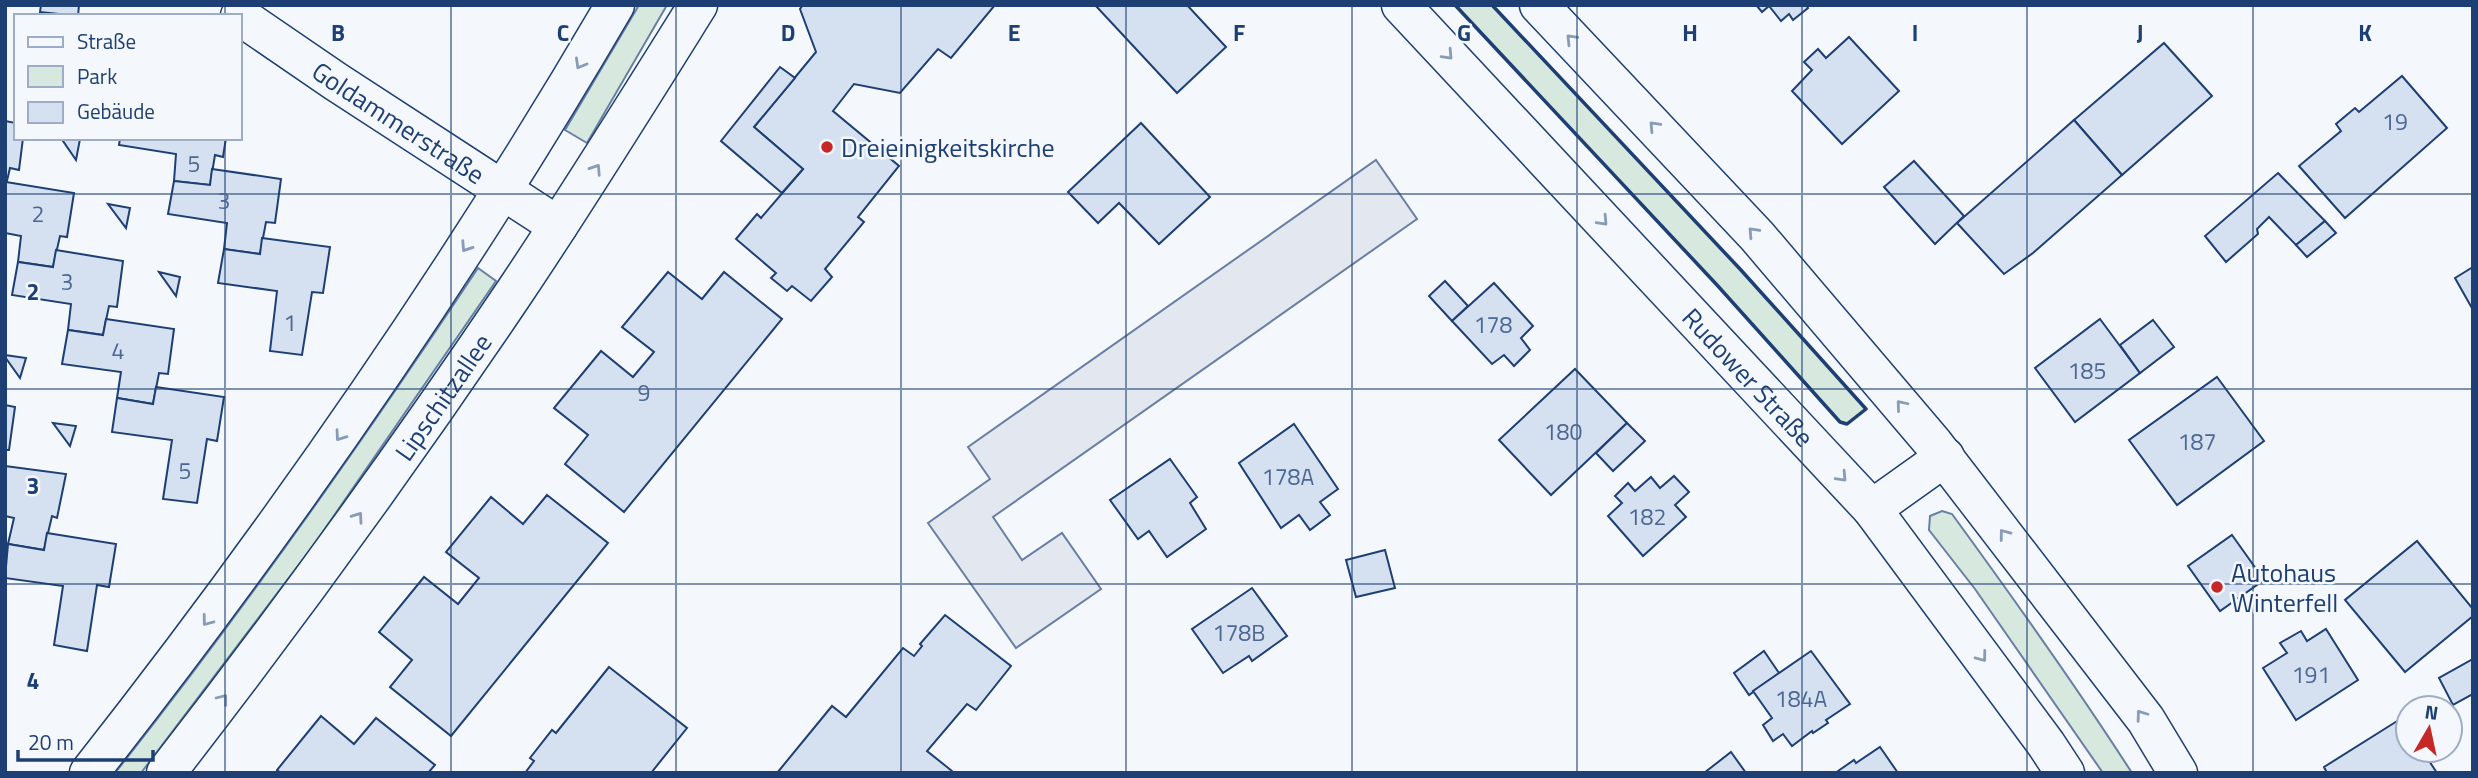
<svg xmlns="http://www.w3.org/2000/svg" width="2478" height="778" viewBox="0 0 2478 778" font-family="'Titillium Web',sans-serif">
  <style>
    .green { fill: #d7e8df; stroke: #687fa3; stroke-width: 2 }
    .parking { fill: #e3e8f0; stroke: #687fa3; stroke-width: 2 }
    .building { fill: #d5e0f0; stroke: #1d3f73; stroke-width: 2 }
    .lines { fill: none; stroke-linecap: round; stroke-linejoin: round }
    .minor-casing { stroke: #1d3f73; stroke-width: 41 }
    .major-casing { stroke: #1d3f73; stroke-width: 41 }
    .minor { stroke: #f4f7fb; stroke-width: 38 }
    .major { stroke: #f4f7fb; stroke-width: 38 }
    .wall { stroke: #1d3f73; stroke-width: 3.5 }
    .oneway { stroke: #889bb7 }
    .grid { fill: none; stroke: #1d3f73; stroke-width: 2; stroke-opacity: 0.55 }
    .poi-dot { fill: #c62828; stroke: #f4f7fb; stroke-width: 2.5 }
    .labels { text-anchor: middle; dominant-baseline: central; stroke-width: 5; stroke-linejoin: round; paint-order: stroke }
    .number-label { font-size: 23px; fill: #4b6792 }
    .street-label { font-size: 26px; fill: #1d3f73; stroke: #f4f7fb }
    .poi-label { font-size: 26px; fill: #1d3f73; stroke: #f4f7fb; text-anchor: start }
    .grid-label { font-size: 23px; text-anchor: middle; font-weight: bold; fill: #1d3f73; stroke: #f4f7fb; stroke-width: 5; stroke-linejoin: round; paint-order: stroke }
  </style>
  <rect width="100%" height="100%" fill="#f4f7fb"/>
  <g class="green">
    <path d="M639,5H667L587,143L565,130Z"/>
    <path d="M1455,5H1492L1740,269L1866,409L1847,424L1840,422L1717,285Z"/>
    <path d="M478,268L496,281L313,546L141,773H115C244,610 363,441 478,268Z"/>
    <path d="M1942,511L1952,514C2014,599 2075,684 2132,773H2103L1975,589L1929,530L1930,516Z"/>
  </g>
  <path class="parking" d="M1376,160L1417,219L993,517L1022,560L1062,533L1101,589L1016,648L928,523L990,479L968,447Z"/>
  <g class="building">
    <path d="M41,5H79L78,16L40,12Z"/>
    <path d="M803,5H995L951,58L938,49L900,93L854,84L833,111L899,166L858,217L864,222L825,269L832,277L811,301L792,286L787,291L771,278L776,273L736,239L757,214L761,218L803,169L754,127L816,52L800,9Z"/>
    <path d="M1095,5H1187L1226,47L1177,93Z"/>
    <path d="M1756,5H1806L1808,8L1793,20L1789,14L1781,21L1769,6L1762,12Z"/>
    <path d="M1849,37L1899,91L1842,144L1792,91L1812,70L1804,62L1818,49L1826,58Z"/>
    <path d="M2164,43L2212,96L2122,175L2074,120Z"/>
    <path d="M780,67L795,78L754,127L803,169L782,193L721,141Z"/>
    <path d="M2402,76L2447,128L2345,218L2299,166L2341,131L2336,124L2355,108L2359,112Z"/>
    <path d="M2074,120L2122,175L2033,253L2004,274L1957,223Z"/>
    <path d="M5,121L16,123V138H23L19,170L10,168L5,189Z"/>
    <path d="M1141,123L1210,197L1159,244L1119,203L1098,223L1068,192Z"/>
    <path d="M61,138L80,139L76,160Z"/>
    <path d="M120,138H226L223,157L215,155L210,185L174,181L176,154L119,145Z"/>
    <path d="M1914,161L1964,216L1935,244L1884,187Z"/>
    <path d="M212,169L281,179L275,223L266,222L260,254L224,249L227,223L168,214L174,181L210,185Z"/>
    <path d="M2278,173L2325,221L2296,245L2269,217L2257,229L2258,234L2226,262L2205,236Z"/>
    <path d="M6,182L74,193L67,237L60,236L53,267L18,262L21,236L5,233Z"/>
    <path d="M108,204L130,208L126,228Z"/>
    <path d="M2325,221L2336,233L2307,257L2296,245Z"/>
    <path d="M262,238L330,247L323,293L312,292L302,355L270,351L277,291L218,283L224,249L260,254Z"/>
    <path d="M56,250L123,261L117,307L109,306L103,335L68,330L71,304L12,295L18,262L53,267Z"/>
    <path d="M2473,267V310L2455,278Z"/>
    <path d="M159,272L180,277L176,296Z"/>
    <path d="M668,272L702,299L724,272L782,319L624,512L565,464L588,435L554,408L601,351L633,377L654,352L622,327Z"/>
    <path d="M1445,281L1468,306L1452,321L1429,296Z"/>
    <path d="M1494,283L1533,326L1521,338L1530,350L1514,366L1504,355L1492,364L1452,321Z"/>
    <path d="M106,319L174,329L168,374L159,373L153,404L117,398L121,372L62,364L68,330L103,335Z"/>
    <path d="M2100,319L2140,373L2075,422L2035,368Z"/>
    <path d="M2153,320L2174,347L2140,373L2120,345Z"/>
    <path d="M5,355L26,358L20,378L5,357Z"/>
    <path d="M1575,369L1627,423L1551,495L1499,440Z"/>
    <path d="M2217,377L2264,441L2177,505L2129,440Z"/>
    <path d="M156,387L224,397L217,441L207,439L197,503L163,499L172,440L112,432L117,398L153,404Z"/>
    <path d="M5,405L15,407L9,450H5Z"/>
    <path d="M53,423L76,426L70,446Z"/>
    <path d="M1627,423L1645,441L1613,471L1596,453Z"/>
    <path d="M1294,424L1338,489L1320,502L1330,515L1310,530L1299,515L1281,528L1239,463Z"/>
    <path d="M1170,459L1197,497L1190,503L1206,529L1167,557L1149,531L1138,539L1110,500Z"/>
    <path d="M5,466L66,474L57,518L52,516L44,550L8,544L14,518L5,516Z"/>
    <path d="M1674,476L1689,492L1675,505L1686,517L1643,556L1608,516L1622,503L1615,496L1628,483L1635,491L1651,477L1660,488Z"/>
    <path d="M547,495L608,543L451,736L390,687L412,660L379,632L424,577L458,604L479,578L446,552L491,497L523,524Z"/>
    <path d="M47,533L116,544L109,587L97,585L87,651L54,645L63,586L5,578L8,544L44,550Z"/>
    <path d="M2232,535L2264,580L2220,611L2188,566Z"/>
    <path d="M2417,541L2473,609V616L2405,672L2345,600Z"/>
    <path d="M1385,550L1395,588L1356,597L1346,560Z"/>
    <path d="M1252,588L1287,636L1252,661L1249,656L1223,673L1192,629Z"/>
    <path d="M945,615L1011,666L976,710L967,704L927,751L952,771L950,773H777L832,706L846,717L903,648L914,656L922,646L920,644Z"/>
    <path d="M2326,629L2358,680L2296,720L2263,668L2287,653L2280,643L2301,631L2307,641Z"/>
    <path d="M1764,651L1779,673L1749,695L1734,673Z"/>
    <path d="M1811,651L1850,704L1826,720L1828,723L1813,733L1812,731L1792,746L1783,734L1773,741L1763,725L1772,718L1753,691Z"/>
    <path d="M2473,659V694L2453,705L2439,678Z"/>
    <path d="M609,667L687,728L651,773H525L534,761L530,758L552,730L556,733Z"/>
    <path d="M321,716L354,744L376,718L435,765L428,773H281L277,770Z"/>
    <path d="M2402,718L2408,727V750H2422L2437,773H2327L2324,767Z"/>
    <path d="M1880,747L1898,773H1839L1838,771L1854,760L1856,763Z"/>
    <path d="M1731,752L1746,773H1704Z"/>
  </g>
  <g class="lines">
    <g class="minor-casing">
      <g id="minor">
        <path id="s1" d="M240,16L335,81L558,226"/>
        <path d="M89,773C281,529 458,274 615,5"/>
        <path id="s2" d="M166,773C288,616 405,455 516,290C579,196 638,101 698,5"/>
      </g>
    </g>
    <g class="major-casing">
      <g id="major">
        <path id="s3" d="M1401,5L1872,509L2046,744L2065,773"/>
        <path d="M1539,5L1757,236L1933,443L2146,720L2178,773"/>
        <path d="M1872,509L1945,457"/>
      </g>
    </g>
    <use href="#minor" class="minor"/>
    <use href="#major" class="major"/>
    <path class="wall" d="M1455,5L1717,285L1840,422L1847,424L1866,409L1740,269L1492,5"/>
  </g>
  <defs><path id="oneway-chevron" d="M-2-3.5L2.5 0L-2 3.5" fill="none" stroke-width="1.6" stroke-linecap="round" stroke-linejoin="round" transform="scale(1.75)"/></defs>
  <g class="oneway">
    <use href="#oneway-chevron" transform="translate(1571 39) rotate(-134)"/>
    <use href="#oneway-chevron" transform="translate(1448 55) rotate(47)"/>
    <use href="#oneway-chevron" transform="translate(580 64) rotate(120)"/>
    <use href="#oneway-chevron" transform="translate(1654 126) rotate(-133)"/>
    <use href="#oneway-chevron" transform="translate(596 169) rotate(-57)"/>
    <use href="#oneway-chevron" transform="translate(1603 221) rotate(47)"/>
    <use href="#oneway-chevron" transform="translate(1753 232) rotate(-133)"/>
    <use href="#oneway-chevron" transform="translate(466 247) rotate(123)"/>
    <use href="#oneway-chevron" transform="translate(1901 405) rotate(-130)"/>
    <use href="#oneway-chevron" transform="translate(340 436) rotate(125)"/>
    <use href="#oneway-chevron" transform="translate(1842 477) rotate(47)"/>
    <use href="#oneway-chevron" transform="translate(358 517) rotate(-55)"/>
    <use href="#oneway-chevron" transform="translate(2004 534) rotate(-127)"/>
    <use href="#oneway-chevron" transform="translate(207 621) rotate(127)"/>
    <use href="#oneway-chevron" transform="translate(1982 657) rotate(53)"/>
    <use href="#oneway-chevron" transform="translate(223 699) rotate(-52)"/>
    <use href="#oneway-chevron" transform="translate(2141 715) rotate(-126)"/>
  </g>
  <path class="grid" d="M225,5V16M451,5V773M676,5V773M901,5V773M1126,5V773M1352,5V773M1577,5V773M1802,5V773M2027,5V773M2253,5V773M225,138V773M5,194H2473M5,389H2473M5,584H2473"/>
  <g class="poi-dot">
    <circle cx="827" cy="147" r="7"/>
    <circle cx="2217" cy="587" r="7"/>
  </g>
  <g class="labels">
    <g class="number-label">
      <text x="2395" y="121">19</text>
      <text x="194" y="163">5</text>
      <text x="224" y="200">3</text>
      <text x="38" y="213">2</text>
      <text x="67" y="281">3</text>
      <text x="290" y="322">1</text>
      <text x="1493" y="324">178</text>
      <text x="118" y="350">4</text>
      <text x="2087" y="370">185</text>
      <text x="644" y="392">9</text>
      <text x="1563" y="431">180</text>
      <text x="2197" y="441">187</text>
      <text x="185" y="470">5</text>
      <text x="1288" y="476">178A</text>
      <text x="1647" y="516">182</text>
      <text x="1239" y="632">178B</text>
      <text x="2311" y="674">191</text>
      <text x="1801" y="698">184A</text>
    </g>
    <g class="street-label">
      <text stroke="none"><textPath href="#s1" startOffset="191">Goldammerstraße</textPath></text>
      <text stroke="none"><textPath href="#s3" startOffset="509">Rudower Straße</textPath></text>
      <text stroke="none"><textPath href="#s2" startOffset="467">Lipschitzallee</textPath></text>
    </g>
    <g class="poi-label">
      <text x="841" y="147">Dreieinigkeitskirche</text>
      <text x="2231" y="572">Autohaus<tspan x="2231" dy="30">Winterfell</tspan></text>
    </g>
  </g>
  <g class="grid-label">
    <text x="338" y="41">B</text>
    <text x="563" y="41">C</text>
    <text x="788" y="41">D</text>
    <text x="1014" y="41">E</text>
    <text x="1239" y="41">F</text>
    <text x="1464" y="41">G</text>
    <text x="1690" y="41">H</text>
    <text x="1915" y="41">I</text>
    <text x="2140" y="41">J</text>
    <text x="2365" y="41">K</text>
    <text x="33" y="300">2</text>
    <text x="33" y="494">3</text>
    <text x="33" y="689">4</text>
  </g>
  <rect width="2478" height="778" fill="none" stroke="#1d3f73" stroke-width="14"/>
  <rect x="14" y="14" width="228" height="126" fill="#f4f7fb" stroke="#9eadc5" stroke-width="2"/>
  <rect x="28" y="37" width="35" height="10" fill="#f4f7fb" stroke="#9eadc5" stroke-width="2"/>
  <text x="77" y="49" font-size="21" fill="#1d3f73">Straße</text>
  <rect x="28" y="66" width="35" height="21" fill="#d7e8df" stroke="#9eadc5" stroke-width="2"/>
  <text x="77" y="84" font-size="21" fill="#1d3f73">Park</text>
  <rect x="28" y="102" width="35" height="21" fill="#d5e0f0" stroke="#9eadc5" stroke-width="2"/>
  <text x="77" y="119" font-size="21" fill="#1d3f73">Gebäude</text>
  <g transform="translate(2429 729) rotate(9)"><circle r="33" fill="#f4f7fb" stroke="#9eadc5" stroke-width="2"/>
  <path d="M0-5L12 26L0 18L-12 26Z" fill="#c62828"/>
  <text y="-10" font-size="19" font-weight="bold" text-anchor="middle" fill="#1d3f73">N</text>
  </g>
  <path d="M18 750v10h135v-10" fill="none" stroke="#1d3f73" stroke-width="3.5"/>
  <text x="28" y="750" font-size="21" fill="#1d3f73" stroke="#f4f7fb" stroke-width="5" paint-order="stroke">20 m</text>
</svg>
